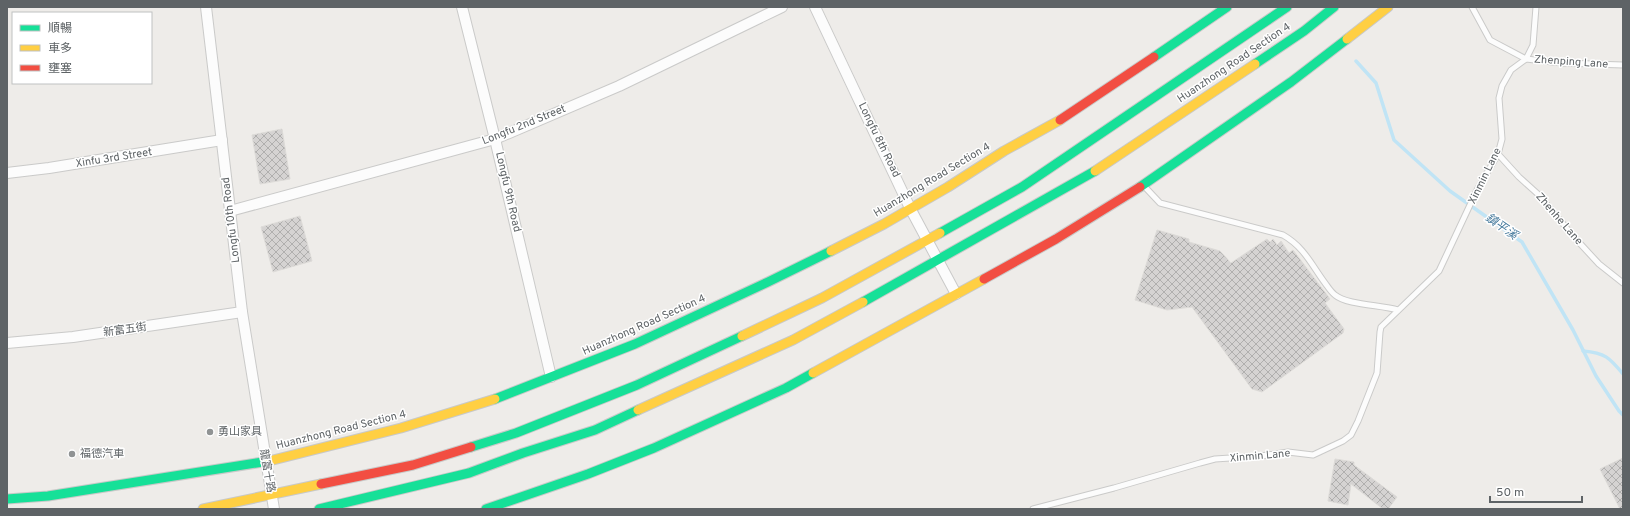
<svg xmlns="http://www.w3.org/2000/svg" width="1630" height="516" viewBox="0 0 1630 516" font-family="Overpass,'Noto Sans TC',sans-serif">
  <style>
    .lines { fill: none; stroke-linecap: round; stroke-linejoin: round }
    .stream { stroke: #c0e4f5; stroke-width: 3.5 }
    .building { fill: url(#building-cross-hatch); stroke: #dddbd8 }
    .lane-casing { stroke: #cacac9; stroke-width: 7 }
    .street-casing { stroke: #cacac9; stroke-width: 12 }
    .fast-casing { stroke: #c8c9c8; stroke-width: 11 }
    .slow-casing { stroke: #c8c9c8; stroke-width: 11 }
    .jam-casing { stroke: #c8c9c8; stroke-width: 11 }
    .lane { stroke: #fcfcfc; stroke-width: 5 }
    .street { stroke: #fcfcfc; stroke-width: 10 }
    .fast { stroke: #16e098; stroke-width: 9 }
    .slow { stroke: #ffcf43; stroke-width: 9 }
    .jam { stroke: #f24e42; stroke-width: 9 }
    .poi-dot { fill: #909394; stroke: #fff; stroke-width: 1.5 }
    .labels { text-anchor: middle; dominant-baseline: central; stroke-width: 3; stroke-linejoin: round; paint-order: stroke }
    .street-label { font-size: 11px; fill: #5e6366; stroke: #fff }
    .poi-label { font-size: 11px; fill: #5e6366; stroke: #fff; text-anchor: start }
    .water-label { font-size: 12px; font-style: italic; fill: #43789b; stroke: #fff }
  </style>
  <defs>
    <pattern id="building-cross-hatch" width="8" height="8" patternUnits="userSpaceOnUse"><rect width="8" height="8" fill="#d5d3d2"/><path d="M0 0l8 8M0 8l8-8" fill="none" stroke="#b0afae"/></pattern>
  </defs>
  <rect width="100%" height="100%" fill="#eeece9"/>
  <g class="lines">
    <g class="stream">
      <path d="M1356,61L1376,83L1394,140L1450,191L1522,242L1573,330L1596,376L1619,411L1623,415"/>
      <path d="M1583,351C1605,353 1609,357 1623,374"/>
    </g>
  </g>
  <g class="building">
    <path d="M282,129L290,179L260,184L252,135Z"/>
    <path d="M300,216L312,261L273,272L261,227Z"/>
    <path d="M1157,230L1189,239V242L1220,251L1231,263L1267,239L1270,242L1273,239L1277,245L1281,241L1289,253L1293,250L1330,299L1325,303L1344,329L1343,333L1262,392L1252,389L1192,307L1167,310L1135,300Z"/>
    <path d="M1623,458V509H1620L1600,469Z"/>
    <path d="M1335,459L1354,462V465L1397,497L1388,509H1383L1351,484L1348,505L1328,501Z"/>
  </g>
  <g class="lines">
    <g class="lane-casing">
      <g id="lane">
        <path d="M1472,7L1490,40L1526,59L1562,63L1623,65"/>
        <path d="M1498,154L1519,177L1539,195L1574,237L1599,264L1623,283"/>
        <path d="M1144,186L1160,203L1283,235C1304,247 1311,264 1325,283C1328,287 1331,292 1335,295C1347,305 1381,305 1398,310"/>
        <path d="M1033,509L1114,488L1200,463L1215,459L1261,456L1288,452L1313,455L1343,441L1351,435L1358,421L1377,373L1380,332L1381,327L1439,271L1477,190L1498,154L1502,139L1499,98L1502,86L1511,70L1526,59L1533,45L1536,7"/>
      </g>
    </g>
    <g class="street-casing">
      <g id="street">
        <path d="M206,7L242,312L274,509"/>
        <path d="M462,7L495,139L551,377"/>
        <path d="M815,7L910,208L956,294"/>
        <path d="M7,173L49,168L222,140"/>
        <path d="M230,211L495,139L619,86L782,7"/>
        <path d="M7,343L73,337L242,312"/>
      </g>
    </g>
    <g class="fast-casing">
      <g id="fast">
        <path d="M1154,57L1227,7"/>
        <path d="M1255,64L1304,31L1334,7"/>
        <path d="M1140,187L1291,82L1347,39"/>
        <path d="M940,233L1022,187L1287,7"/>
        <path d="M863,302L1095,171"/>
        <path d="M495,399L635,344L768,282L831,251"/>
        <path d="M471,447L516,433L637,385L742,336"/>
        <path d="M7,499L48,496L269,461"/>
        <path d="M319,509L469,473L523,453L595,430L638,410"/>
        <path d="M486,509L588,474L654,448L786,388L813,373"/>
      </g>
    </g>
    <g class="slow-casing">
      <g id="slow">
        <path d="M1347,39L1388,7"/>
        <path d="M1095,171L1255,64"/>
        <path d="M831,251L884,224L948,187L1004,151L1060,120"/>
        <path d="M742,336L822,298L940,233"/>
        <path d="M813,373L984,279"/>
        <path d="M638,410L793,340L863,302"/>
        <path d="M269,461L401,428L495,399"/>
        <path d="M203,509L321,484"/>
      </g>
    </g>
    <g class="jam-casing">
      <g id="jam">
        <path d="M1060,120L1154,57"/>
        <path d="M984,279L1056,239L1140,187"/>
        <path d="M321,484L413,465L471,447"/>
      </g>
    </g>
    <use href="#lane" class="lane"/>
    <use href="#street" class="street"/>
    <use href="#fast" class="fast"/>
    <use href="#slow" class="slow"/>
    <use href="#jam" class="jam"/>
  </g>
  <g class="poi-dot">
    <circle cx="210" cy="432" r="4"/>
    <circle cx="72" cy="454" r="4"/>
  </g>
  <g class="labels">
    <g class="street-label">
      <text transform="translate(1571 62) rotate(4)">Zhenping Lane</text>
      <text transform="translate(1234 63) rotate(-34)">Huanzhong Road Section 4</text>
      <text transform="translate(524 125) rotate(-22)">Longfu 2nd Street</text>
      <text transform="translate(879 140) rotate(64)">Longfu 8th Road</text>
      <text transform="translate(114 158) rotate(-9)">Xinfu 3rd Street</text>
      <text transform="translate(1485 176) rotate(-64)">Xinmin Lane</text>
      <text transform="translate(932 180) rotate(-31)">Huanzhong Road Section 4</text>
      <text transform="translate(508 192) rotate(77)">Longfu 9th Road</text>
      <text transform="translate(1559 219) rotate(49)">Zhenhe Lane</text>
      <text transform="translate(231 220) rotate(-97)">Longfu 10th Road</text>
      <text transform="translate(644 325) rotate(-24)">Huanzhong Road Section 4</text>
      <text transform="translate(125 330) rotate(-8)">新富五街</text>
      <text transform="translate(341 430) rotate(-14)">Huanzhong Road Section 4</text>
      <text transform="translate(1260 456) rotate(-5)">Xinmin Lane</text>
      <text transform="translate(267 471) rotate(80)">龍富十路</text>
    </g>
    <g class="poi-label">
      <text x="218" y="432">勇山家具</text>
      <text x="80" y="454">福德汽車</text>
    </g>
    <g class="water-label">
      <text transform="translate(1501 227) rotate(35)">鎮平溪</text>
    </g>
  </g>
  <rect width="1630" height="516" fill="none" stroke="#5e6366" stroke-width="16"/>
  <rect x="12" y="12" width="140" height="72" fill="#ffffff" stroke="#bfc1c2"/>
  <rect x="20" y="25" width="20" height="6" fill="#16e098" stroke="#bfc1c2"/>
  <text x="48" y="32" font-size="12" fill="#5e6366">順暢</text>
  <rect x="20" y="45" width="20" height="6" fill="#ffcf43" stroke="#bfc1c2"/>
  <text x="48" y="52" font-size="12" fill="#5e6366">車多</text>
  <rect x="20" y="65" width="20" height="6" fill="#f24e42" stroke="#bfc1c2"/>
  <text x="48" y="72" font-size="12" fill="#5e6366">壅塞</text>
  <path d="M1490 496v6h92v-6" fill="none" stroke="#5e6366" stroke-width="2"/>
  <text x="1496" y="496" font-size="12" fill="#5e6366" stroke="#ffffff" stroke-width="3" paint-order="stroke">50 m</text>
</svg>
